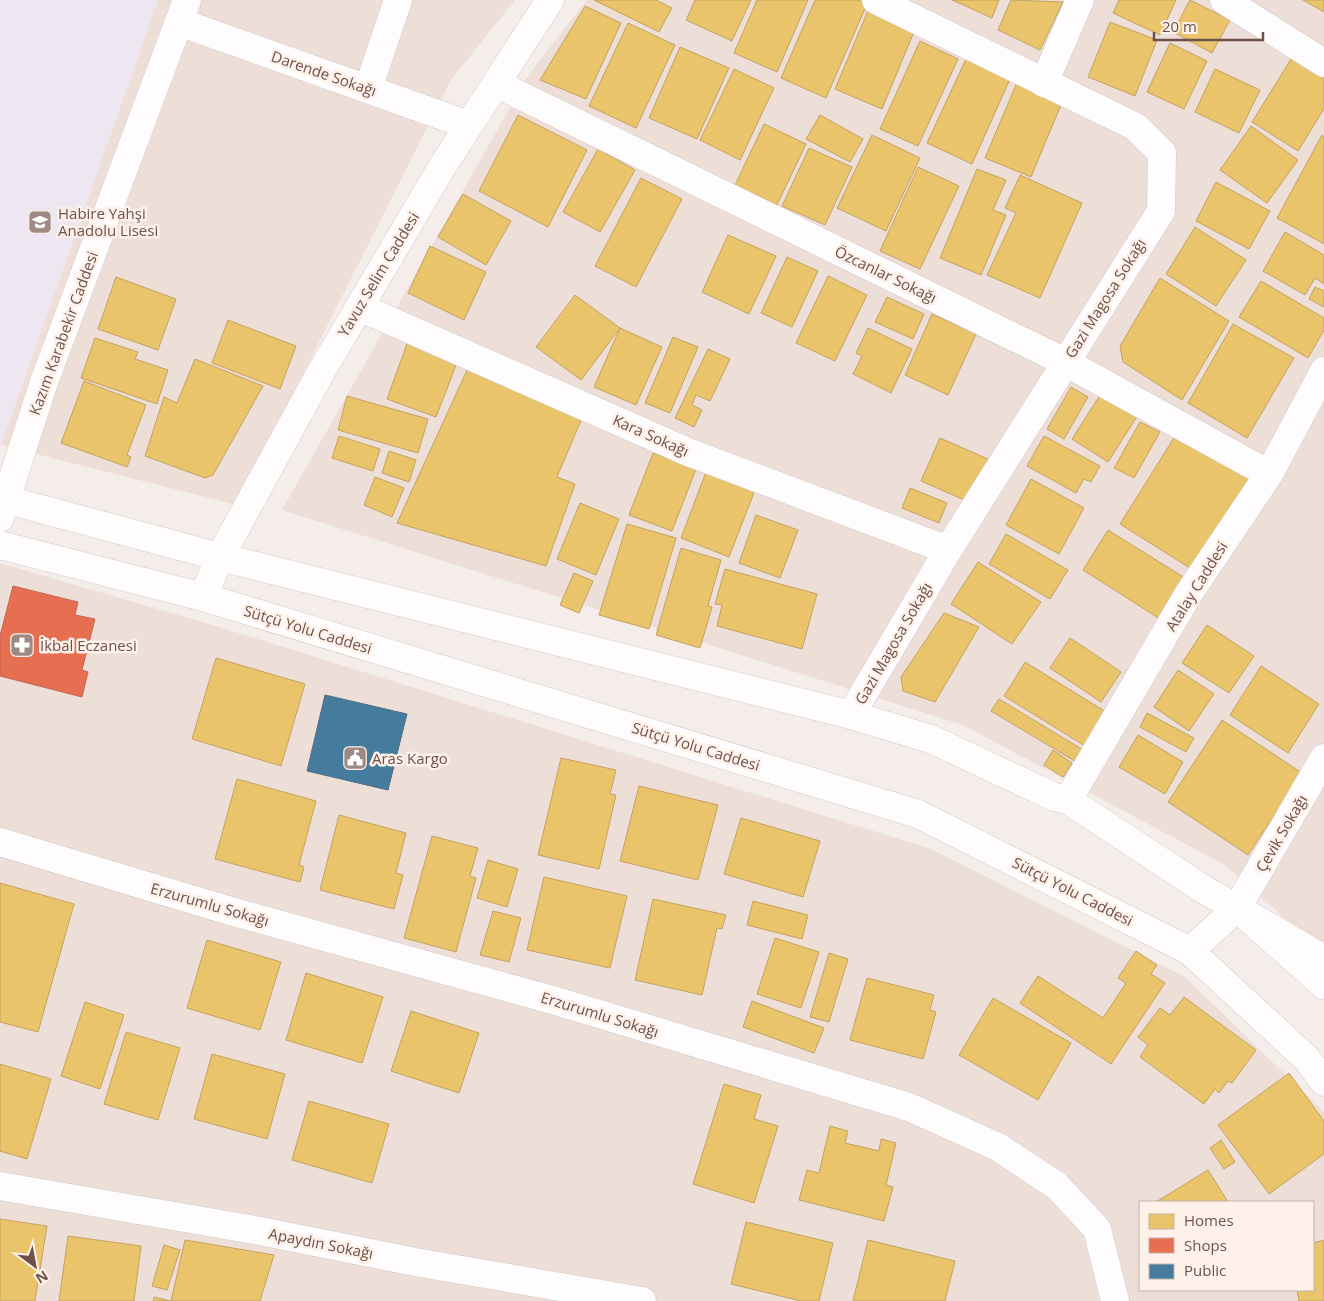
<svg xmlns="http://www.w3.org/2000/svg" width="1324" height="1301" viewBox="0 0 1324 1301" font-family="'Open Sans',sans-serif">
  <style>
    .residential { fill: #edded7; fill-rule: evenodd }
    .education { fill: #eee6f0 }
    .homes { fill: #e9c46a; stroke: #c4a261 }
    .shops { fill: #e76f51; stroke: #c36650 }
    .public { fill: #457b9d; stroke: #526e85 }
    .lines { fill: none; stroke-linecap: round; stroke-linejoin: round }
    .minor-casing { stroke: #d3c9c6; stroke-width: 29 }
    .tertiary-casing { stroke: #d3c9c6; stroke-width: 29 }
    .secondary-casing { stroke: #d4c9c6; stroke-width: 29 }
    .minor { stroke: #fefcfc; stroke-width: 28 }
    .tertiary { stroke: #fefcfc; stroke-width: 28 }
    .secondary { stroke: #fefcfc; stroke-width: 28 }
    .labels { text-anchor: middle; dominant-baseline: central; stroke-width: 5; stroke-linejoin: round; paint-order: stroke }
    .street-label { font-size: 15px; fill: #6f514c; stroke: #fdf1e9 }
    .poi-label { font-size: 15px; fill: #6f514c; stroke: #fdf1e9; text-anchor: start }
  </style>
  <rect width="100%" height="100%" fill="#f5ede9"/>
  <g class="residential">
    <path d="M158,0H515L451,80L237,505L1,445Z"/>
    <path d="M587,0H1324V953L1225,865L963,725L282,510L529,74Z"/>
    <path d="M0,563L216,626L931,849L1185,977L1324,1112V1301H0ZM1140,1202H1313V1290H1140Z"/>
  </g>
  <path class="education" d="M0,0H158L1,445L0,444Z"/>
  <g class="homes">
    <path d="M594,0H656L672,8L659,32Z"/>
    <path d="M695,0H751L732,41L686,20Z"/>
    <path d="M757,0H808L777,72L734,53Z"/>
    <path d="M815,0H859L867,4L826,98L781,78Z"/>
    <path d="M952,0H999L992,18Z"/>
    <path d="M1011,0L1063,2L1040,50L998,30Z"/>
    <path d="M1119,0H1176L1160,35L1113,13Z"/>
    <path d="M1190,0L1230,20L1212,53L1173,32Z"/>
    <path d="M1303,0H1324V12Z"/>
    <path d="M585,6L621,23L586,99L540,80Z"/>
    <path d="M869,8L916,27L882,109L835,89Z"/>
    <path d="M1110,22L1157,40L1135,96L1088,77Z"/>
    <path d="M628,23L675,45L636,128L589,106Z"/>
    <path d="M920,41L958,59L918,146L880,129Z"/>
    <path d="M1170,43L1207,61L1184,109L1147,92Z"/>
    <path d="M680,47L729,68L697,139L649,118Z"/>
    <path d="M1296,51L1324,68V109L1298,151L1252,122Z"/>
    <path d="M966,59L1010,79L972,164L927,143Z"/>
    <path d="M734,69L774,88L740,160L700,140Z"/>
    <path d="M1215,69L1260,90L1239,133L1195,112Z"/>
    <path d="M1018,80L1063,100L1031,177L985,158Z"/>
    <path d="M518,115L587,150L548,227L479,191Z"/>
    <path d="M820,115L863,139L850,162L806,139Z"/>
    <path d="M764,124L806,144L777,205L735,185Z"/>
    <path d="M1251,126L1298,160L1267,203L1220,170Z"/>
    <path d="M872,135L920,158L886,231L837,208Z"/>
    <path d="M1322,135L1324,137V244L1277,218Z"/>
    <path d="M809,148L852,167L825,225L782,206Z"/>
    <path d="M598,149L635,170L600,232L563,212Z"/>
    <path d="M918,167L959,186L920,269L880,251Z"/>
    <path d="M977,169L1006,180L993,210L1006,215L981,275L940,258Z"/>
    <path d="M1020,175L1082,203L1040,298L987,275L1016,213L1005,208Z"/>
    <path d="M641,178L682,199L636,287L595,266Z"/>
    <path d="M1216,182L1270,211L1249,249L1196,221Z"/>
    <path d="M463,194L511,221L486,265L438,237Z"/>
    <path d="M1195,227L1246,260L1216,306L1166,274Z"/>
    <path d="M1285,232L1324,255V284L1315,278L1305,295L1263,271Z"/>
    <path d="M728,235L776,256L749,314L702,292Z"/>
    <path d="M430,246L486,272L464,320L408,293Z"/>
    <path d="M787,257L818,271L792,327L761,313Z"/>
    <path d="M828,276L867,295L835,361L796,343Z"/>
    <path d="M116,277L176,299L158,350L98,329Z"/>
    <path d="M1160,278L1229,321L1182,400L1123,362L1120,346Z"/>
    <path d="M1261,281L1324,318V330L1308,358L1239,317Z"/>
    <path d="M1315,287L1324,291V307L1309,299Z"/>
    <path d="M575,295L620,328L581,380L536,347Z"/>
    <path d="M887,297L924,314L913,339L875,322Z"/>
    <path d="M932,314L976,334L948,395L905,375Z"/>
    <path d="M228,320L296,346L280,389L212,363Z"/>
    <path d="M1233,324L1294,358L1247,438L1188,403Z"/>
    <path d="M620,328L662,347L636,405L594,387Z"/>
    <path d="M868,328L912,349L891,393L853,374L862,356L856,353Z"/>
    <path d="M673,337L698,347L670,413L645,403Z"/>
    <path d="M95,338L138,352L135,359L168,370L157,404L81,378Z"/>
    <path d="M408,341L458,360L436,417L387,399Z"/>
    <path d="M708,349L730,359L710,401L696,395L692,405L702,410L694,427L675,418Z"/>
    <path d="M195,359L263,386L213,475L205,478L145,456L164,397L177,403Z"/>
    <path d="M468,368L583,416L557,477L575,484L546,566L397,523Z"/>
    <path d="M84,381L146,405L127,455L131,457L127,467L61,443Z"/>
    <path d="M1071,387L1088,397L1064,439L1047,429Z"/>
    <path d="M1102,392L1138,415L1108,462L1072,439Z"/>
    <path d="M347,396L428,419L418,453L338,430Z"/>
    <path d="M1140,422L1160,432L1134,478L1114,468Z"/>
    <path d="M1177,433L1250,480L1193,570L1120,524Z"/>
    <path d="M339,436L380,449L373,471L332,458Z"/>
    <path d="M1044,436L1100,466L1091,482L1084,479L1076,493L1027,466Z"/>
    <path d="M940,438L988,459L969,502L921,481Z"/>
    <path d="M389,451L416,460L409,482L382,473Z"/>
    <path d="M653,453L696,469L672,531L629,515Z"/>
    <path d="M706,472L755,490L729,557L681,538Z"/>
    <path d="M375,477L404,488L392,517L364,505Z"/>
    <path d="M1031,479L1084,508L1059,554L1006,525Z"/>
    <path d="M910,488L947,503L939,523L902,508Z"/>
    <path d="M580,503L619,519L596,575L557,559Z"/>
    <path d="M756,515L798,530L780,578L739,563Z"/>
    <path d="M627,524L676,538L649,629L599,615Z"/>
    <path d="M1108,530L1185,578L1160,619L1083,570Z"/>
    <path d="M1006,534L1068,570L1050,599L989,564Z"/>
    <path d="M681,548L721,560L708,606L712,607L700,648L656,635Z"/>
    <path d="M978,562L1041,602L1012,644L951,604Z"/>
    <path d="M725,569L817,594L802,649L717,626L722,605L715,604Z"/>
    <path d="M574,573L593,581L579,613L560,605Z"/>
    <path d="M944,613L979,627L935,702L903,691L901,677Z"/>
    <path d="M1207,625L1254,656L1229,693L1182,663Z"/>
    <path d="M1070,638L1121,672L1101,702L1050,668Z"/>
    <path d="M216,658L305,684L281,766L192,739Z"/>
    <path d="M1025,662L1111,715L1090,749L1004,696Z"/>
    <path d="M1261,666L1319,704L1288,753L1230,715Z"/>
    <path d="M1178,670L1214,694L1189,731L1154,707Z"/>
    <path d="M999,699L1085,751L1078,763L991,711Z"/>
    <path d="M1147,713L1194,738L1186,752L1140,727Z"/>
    <path d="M1222,720L1302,773L1248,855L1168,802Z"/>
    <path d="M1138,735L1183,762L1165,794L1119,767Z"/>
    <path d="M1053,750L1072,763L1063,777L1044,765Z"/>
    <path d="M561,758L616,770L610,794L616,795L599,869L538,855Z"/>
    <path d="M237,779L316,801L299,865L304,867L300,882L215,859Z"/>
    <path d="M639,786L718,805L698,880L620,861Z"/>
    <path d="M339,815L406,833L396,873L403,875L394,909L320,890Z"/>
    <path d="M741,818L820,841L803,897L724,874Z"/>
    <path d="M432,836L478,848L470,876L476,878L456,952L404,938Z"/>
    <path d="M488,860L518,869L507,907L477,898Z"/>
    <path d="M544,877L627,896L610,968L527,950Z"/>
    <path d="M0,883L74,904L38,1032L0,1022Z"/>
    <path d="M653,899L726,915L722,929L717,928L702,995L635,980Z"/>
    <path d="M753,901L808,915L802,939L747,925Z"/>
    <path d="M493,911L521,918L509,962L480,955Z"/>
    <path d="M775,938L819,952L801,1008L757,994Z"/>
    <path d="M207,940L281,962L260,1030L187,1008Z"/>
    <path d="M1136,951L1157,965L1151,974L1165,983L1111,1064L1020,1003L1038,976L1103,1018L1126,983L1118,978Z"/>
    <path d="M829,953L848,959L829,1022L810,1017Z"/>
    <path d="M306,973L383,997L362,1063L286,1040Z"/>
    <path d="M867,978L934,995L930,1010L936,1012L923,1059L850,1040Z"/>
    <path d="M1184,997L1256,1050L1232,1083L1228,1081L1219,1093L1215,1089L1204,1104L1140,1057L1148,1045L1138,1037L1160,1008L1170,1015Z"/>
    <path d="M993,998L1071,1043L1038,1100L959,1055Z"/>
    <path d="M752,1001L824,1028L814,1053L743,1027Z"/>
    <path d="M85,1002L124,1015L100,1089L61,1076Z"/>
    <path d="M411,1011L479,1033L459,1093L391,1071Z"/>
    <path d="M126,1032L180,1048L158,1120L104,1104Z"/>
    <path d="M212,1054L285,1074L267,1139L194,1119Z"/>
    <path d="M0,1064L51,1079L27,1159L0,1151Z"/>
    <path d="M1289,1073L1324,1121V1154L1269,1194L1218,1125Z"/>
    <path d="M724,1084L761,1095L754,1119L778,1126L754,1203L693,1184Z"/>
    <path d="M309,1101L389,1124L372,1183L292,1160Z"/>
    <path d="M830,1126L848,1131L845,1143L879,1151L881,1139L896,1143L886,1185L893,1187L884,1221L799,1200L807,1170L819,1173Z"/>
    <path d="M1221,1140L1235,1162L1224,1169L1210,1148Z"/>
    <path d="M1208,1170L1228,1202H1156Z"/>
    <path d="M0,1219L47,1226L35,1301H0Z"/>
    <path d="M746,1222L833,1243L819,1301H801L731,1284Z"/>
    <path d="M68,1236L141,1246L134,1301H59Z"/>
    <path d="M185,1240L274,1255L260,1301H153L154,1297L171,1301Z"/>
    <path d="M868,1240L955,1261L945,1301H853Z"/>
    <path d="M1324,1240V1301H1299L1297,1290H1313V1243Z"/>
    <path d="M164,1245L180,1250L167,1290L152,1286Z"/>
  </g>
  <path class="shops" d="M13,586L78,602L75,615L95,619L82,670L88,672L82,697L0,676V636Z"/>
  <path class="public" d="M325,695L407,714L388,790L307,771Z"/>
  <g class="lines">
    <g class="minor-casing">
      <g id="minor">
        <path d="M1224,0L1324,63"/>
        <path d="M179,22L468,125"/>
        <path d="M1044,83L1080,0"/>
        <path d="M497,84L1065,362L1269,474"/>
        <path d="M368,89L398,0"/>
        <path d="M359,307L688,452L948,550"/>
        <path d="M851,715L948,550L1161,211L1162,153L1136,127L876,0"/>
        <path d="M1324,758L1237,908L1324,959"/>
        <path d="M1068,800L1189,593L1269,474L1324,371"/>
        <path d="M0,842L227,910L549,999L909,1107L998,1147L1057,1186L1097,1229L1115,1301"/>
        <path d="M0,1186L260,1231L415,1262L642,1301"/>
      </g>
    </g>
    <g class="tertiary-casing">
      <g id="tertiary">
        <path d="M220,557L851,715L931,739L1054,797L1068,800L1203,889L1237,908L1324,985"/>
        <path d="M203,597L918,814L1190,951L1307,1059L1324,1082"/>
        <path d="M1190,951L1237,908"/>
      </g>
    </g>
    <g class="secondary-casing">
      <g id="secondary">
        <path d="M0,498L220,557"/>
        <path d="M0,518L44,382L187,0"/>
        <path d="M0,545L203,597L220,557L321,372L442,167L550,0"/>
      </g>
    </g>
    <use href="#minor" class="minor"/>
    <use href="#tertiary" class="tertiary"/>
    <use href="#secondary" class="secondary"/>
  </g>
  <defs>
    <g id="school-square" transform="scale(1.25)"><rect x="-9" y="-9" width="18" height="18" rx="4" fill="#9e8883" stroke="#fdf1e9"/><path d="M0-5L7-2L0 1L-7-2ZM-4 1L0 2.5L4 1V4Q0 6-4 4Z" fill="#fff"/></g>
    <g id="pharmacy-square" transform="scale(1.25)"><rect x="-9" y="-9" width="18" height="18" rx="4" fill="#9e8883" stroke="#fdf1e9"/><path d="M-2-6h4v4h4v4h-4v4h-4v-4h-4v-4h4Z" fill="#fff"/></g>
    <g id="civic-square" transform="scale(1.25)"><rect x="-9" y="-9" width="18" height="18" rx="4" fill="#9e8883" stroke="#fdf1e9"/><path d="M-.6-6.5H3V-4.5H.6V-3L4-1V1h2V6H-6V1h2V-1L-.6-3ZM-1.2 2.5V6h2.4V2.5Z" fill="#fff"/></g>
  </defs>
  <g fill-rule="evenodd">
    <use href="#school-square" x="40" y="222"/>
    <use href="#pharmacy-square" x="22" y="645"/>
    <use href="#civic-square" x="355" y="758"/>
  </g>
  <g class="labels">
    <g class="street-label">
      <text transform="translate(324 73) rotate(19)">Darende Sokağı</text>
      <text transform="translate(378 274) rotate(-59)">Yavuz Selim Caddesi</text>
      <text transform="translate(886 274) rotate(26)">Özcanlar Sokağı</text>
      <text transform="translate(1105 298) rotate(-58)">Gazi Magosa Sokağı</text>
      <text transform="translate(63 333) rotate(-70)">Kazım Karabekir Caddesi</text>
      <text transform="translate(651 435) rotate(24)">Kara Sokağı</text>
      <text transform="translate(1196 586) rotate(-58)">Atalay Caddesi</text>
      <text transform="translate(308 629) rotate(17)">Sütçü Yolu Caddesi</text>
      <text transform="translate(893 643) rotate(-60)">Gazi Magosa Sokağı</text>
      <text transform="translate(696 746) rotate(17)">Sütçü Yolu Caddesi</text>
      <text transform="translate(1281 833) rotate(-60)">Çevik Sokağı</text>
      <text transform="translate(1073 891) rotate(27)">Sütçü Yolu Caddesi</text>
      <text transform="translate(210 904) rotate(16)">Erzurumlu Sokağı</text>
      <text transform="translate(600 1014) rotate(17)">Erzurumlu Sokağı</text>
      <text transform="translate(321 1243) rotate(11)">Apaydın Sokağı</text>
    </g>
    <g class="poi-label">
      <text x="58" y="213">Habire Yahşi<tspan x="58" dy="17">Anadolu Lisesi</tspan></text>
      <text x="40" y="645">İkbal Eczanesi</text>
      <text x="372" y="758">Aras Kargo</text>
    </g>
  </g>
  <rect x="1139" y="1201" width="175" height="90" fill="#fdf1e9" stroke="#c4b1aa"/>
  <rect x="1149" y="1214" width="25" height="15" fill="#e9c46a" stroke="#c4b1aa"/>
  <text x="1184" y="1226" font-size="15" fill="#6f514c">Homes</text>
  <rect x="1149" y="1238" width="25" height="15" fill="#e76f51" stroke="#c4b1aa"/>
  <text x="1184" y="1251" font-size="15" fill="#6f514c">Shops</text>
  <rect x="1149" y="1264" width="25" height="15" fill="#457b9d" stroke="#c4b1aa"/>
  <text x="1184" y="1276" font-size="15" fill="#6f514c">Public</text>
  <g transform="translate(35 1266) rotate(148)" stroke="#fdf1e9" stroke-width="4" paint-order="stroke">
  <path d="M0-4L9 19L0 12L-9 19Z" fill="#6f514c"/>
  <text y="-8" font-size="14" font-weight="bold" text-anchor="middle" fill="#6f514c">N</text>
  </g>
  <path d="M1154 32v8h109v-8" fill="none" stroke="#6f514c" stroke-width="2.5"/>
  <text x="1162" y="32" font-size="15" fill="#6f514c" stroke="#fdf1e9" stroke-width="4" paint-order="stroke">20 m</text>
</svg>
